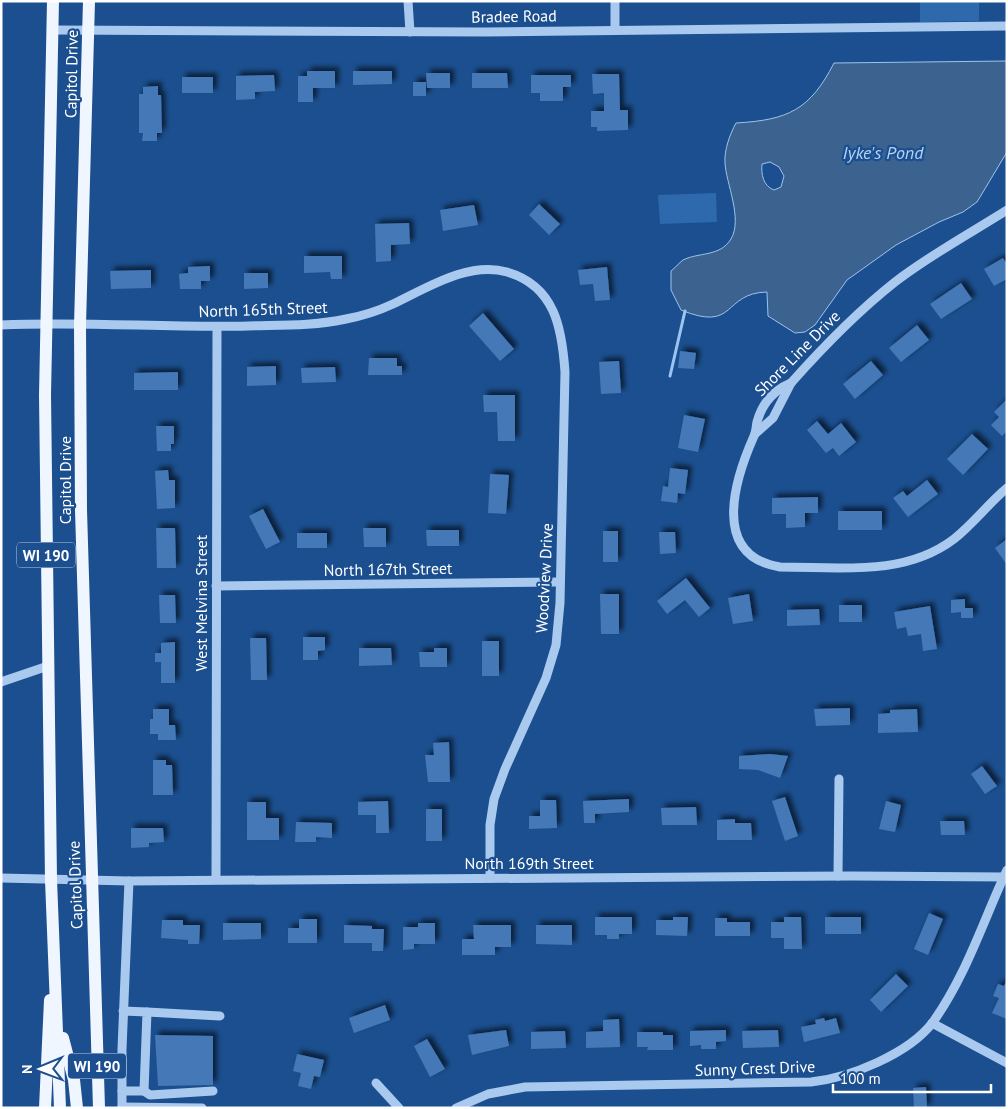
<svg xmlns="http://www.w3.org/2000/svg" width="1008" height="1109" viewBox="0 0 1008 1109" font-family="'PT Sans',sans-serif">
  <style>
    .green { fill: #2e69ad }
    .water { fill: #3c6290; stroke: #9cc4f0; fill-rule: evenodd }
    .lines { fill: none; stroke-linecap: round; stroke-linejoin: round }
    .stream { stroke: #9cc4f0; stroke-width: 3 }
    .building { fill: #4478b7; filter: url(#shadow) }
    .minor { stroke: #a9c9ee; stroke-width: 9 }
    .major { stroke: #f0f6ff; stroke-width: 12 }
    .labels { text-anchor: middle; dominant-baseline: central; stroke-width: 4.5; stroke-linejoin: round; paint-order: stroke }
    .shield { fill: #1b4f8f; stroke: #bbcadd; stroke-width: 1 }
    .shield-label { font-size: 15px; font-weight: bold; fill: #fff }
    .street-label { font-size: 16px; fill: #fff; stroke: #1b4f8f }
    .water-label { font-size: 18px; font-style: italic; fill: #b5d3f5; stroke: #1b4f8f }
  </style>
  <defs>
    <filter id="shadow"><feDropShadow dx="4" dy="-4" stdDeviation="2.5" flood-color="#0009"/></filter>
  </defs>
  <rect width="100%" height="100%" fill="#1b4f8f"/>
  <g class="green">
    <path d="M920,1H979V21L920,22Z"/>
    <path d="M716,193L717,222L660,224L658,195Z"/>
  </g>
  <path class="water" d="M1007,61V152L977,202L963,212L939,222L896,245L847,280L815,325L805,332L795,333L768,316L767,292C722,293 737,333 681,310L671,290V271C675,268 679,263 683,260C699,252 720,257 731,239C743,219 726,183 725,163C724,150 730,134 736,123C788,120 810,110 834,63ZM770,162L779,167L784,176L781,187L774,190C763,186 761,174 762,164Z"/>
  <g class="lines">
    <path class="stream" d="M670,376L685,311"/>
  </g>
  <g class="building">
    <path d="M307,71H335V88H313V102H298V76H307Z"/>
    <path d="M353,71H392V84L353,85Z"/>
    <path d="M426,73H450V88H427Z"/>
    <path d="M472,73H507L508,88H472Z"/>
    <path d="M592,74H619L620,110H628V130L597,131V127H591V111H604V93L593,94Z"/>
    <path d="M274,75L275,91L255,92V99L236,100V76Z"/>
    <path d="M531,75H571V87H563V101H540V93H531Z"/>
    <rect x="182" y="77" width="31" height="16"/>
    <rect x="413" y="82" width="13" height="14"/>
    <path d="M158,86V95H161L162,133H157V141H142L143,133H139V94H143V87Z"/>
    <path d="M539,204L560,224L549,235L529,215Z"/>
    <path d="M474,205L478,225L443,231L440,210Z"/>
    <path d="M409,223L410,244L391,245V261L376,262L375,224Z"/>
    <path d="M304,256H342V279H331L330,272L304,273Z"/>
    <path d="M1003,258L1007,264V279L994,286L984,269Z"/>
    <path d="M210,266V281H201V289H180L179,274L188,273V267Z"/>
    <path d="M607,267L610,300L595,301L593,284L580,285L578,270Z"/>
    <path d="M151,270V288L111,289L110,271Z"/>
    <path d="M244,273H268V288L244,289Z"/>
    <path d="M961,283L972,299L941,319L930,304Z"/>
    <path d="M483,313L514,349L500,361L469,326Z"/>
    <path d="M917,325L929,340L901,362L889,348Z"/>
    <path d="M680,351L696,353L694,369L678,368Z"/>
    <path d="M369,358H397V366H402V375H368Z"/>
    <path d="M619,361L621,393L601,394L599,362Z"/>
    <path d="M871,361L883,375L855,399L843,384Z"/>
    <path d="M276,366V385L247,386V367Z"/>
    <path d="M335,367L336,382L302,383L301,368Z"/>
    <path d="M178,372V390H134V373Z"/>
    <path d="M483,395H515V441H498L497,412H484Z"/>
    <path d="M1007,399V431L1002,436L991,425L999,417L994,412Z"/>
    <path d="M684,415L705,419L698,452L678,448Z"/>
    <path d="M817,421L828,434L841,423L856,442L839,456L833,448L826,453L807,430Z"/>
    <path d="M156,426H174V444H171V451H157Z"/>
    <path d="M972,434L988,449L963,475L947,459Z"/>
    <path d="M670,468L688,470L685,494L678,493L677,503L661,501L663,486L668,487Z"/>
    <path d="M168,470L169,480H175V508L157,509L155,471Z"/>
    <path d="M490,474L509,475L506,514L488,513Z"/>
    <path d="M927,480L938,494L908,517L893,498L903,491L907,496Z"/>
    <path d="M818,497V513H805V527L786,528V514H772V498Z"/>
    <path d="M263,509L280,542L266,549L249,516Z"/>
    <rect x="838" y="511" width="44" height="19"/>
    <path d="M156,528H175L176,568H157Z"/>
    <path d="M363,528H386V547H364Z"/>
    <path d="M426,530H459V546H427Z"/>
    <rect x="603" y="531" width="15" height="31"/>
    <path d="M659,532H675L676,553L660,554Z"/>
    <rect x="297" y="533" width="30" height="15"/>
    <path d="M1007,539V565L995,548Z"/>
    <path d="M686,578L710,608L699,617L685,600L667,614L657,601Z"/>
    <path d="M600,594H619V634H601Z"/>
    <path d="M749,594L753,621L733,624L728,598Z"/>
    <path d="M159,595H175L176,623H160Z"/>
    <path d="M965,599V608H973V618H961V612L951,613V600Z"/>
    <rect x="839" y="605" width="23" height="17"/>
    <path d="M930,606L937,649L923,651L921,634L908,636L906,627L897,629L894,612Z"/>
    <path d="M819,609L820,625L787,626V610Z"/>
    <path d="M303,637H325V650L318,651V660H303Z"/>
    <path d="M250,638H266L267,680H251Z"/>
    <rect x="482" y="641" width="17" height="35"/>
    <path d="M175,642V683H161V662H155V653H161V643Z"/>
    <path d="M359,648H391L392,665L359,666Z"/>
    <path d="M434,648H447V667H420L419,652H434Z"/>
    <path d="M850,708V725L816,726L814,709Z"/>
    <path d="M153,709H169V725H175L176,740H158V734H150V719H153Z"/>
    <path d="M917,709L918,732L878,733V714L890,713V710Z"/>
    <path d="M449,742L450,782H428L425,755H434L433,743Z"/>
    <path d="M770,754L788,756L780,778L758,770L739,769V756Z"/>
    <path d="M153,760H166V765H172L173,795H153Z"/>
    <path d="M982,766L997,786L985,794L971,774Z"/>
    <path d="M785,797L798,836L785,841L772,801Z"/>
    <path d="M629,799V812L595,814V823H584L583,801Z"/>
    <path d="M540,800H556L557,828L529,829V816H540Z"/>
    <path d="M388,801L389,833H376V815H358V802Z"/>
    <path d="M886,801L901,805L895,832L879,829Z"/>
    <path d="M247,802H266V818H279V840H247Z"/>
    <path d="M696,807L697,825H662L661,808Z"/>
    <rect x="426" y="809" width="16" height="32"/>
    <path d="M735,819V823H751L752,840H717V820Z"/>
    <path d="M940,821H964L965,835H941Z"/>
    <path d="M296,822L332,823V838L316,837V842H295Z"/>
    <path d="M131,828H163L164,842L149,843V847L131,848Z"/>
    <path d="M929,913L943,919L928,955L914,949Z"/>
    <path d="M595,917H632V934H619V939H607V935H595Z"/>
    <path d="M673,917H688L687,936L656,935V920H673Z"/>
    <path d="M784,917H801L802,949H784V938H771V922H784Z"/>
    <rect x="825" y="917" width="36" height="17"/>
    <path d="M715,918H727V922H750V936H715Z"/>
    <path d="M299,919H317V943H288V928H299Z"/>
    <path d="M162,920H183V925H200L199,944H188V940L161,938Z"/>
    <path d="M223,923H261V939L223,940Z"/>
    <path d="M418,923H435V944H414V949L403,950V927H418Z"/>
    <path d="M344,925L372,926V929H384L383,951H372V943H344Z"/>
    <path d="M473,925H511V947H495V955H462V939H474Z"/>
    <path d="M536,925H572V945L536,944Z"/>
    <path d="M896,974L908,986L881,1012L870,1000Z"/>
    <path d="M1007,979V1019L992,1013L999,998L993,996L998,984L1004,986Z"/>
    <path d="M385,1005L390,1020L354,1033L349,1018Z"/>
    <path d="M824,1018L825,1021L836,1018L840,1033L804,1042L801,1027L816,1024L815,1020Z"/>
    <path d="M619,1019L620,1047L586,1048V1032L603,1031V1020Z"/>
    <path d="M506,1030L509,1046L472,1055L468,1035Z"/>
    <path d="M726,1030V1041L716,1042V1049H701V1045L690,1046V1031Z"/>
    <path d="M778,1030L779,1047L743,1048L742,1031Z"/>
    <path d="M565,1031L566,1048L531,1049V1032Z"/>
    <path d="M637,1032H663V1035H673V1050H647L648,1047H637Z"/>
    <path d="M155,1035L213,1036V1085L158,1086Z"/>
    <path d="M427,1039L445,1069L430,1077L414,1046Z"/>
    <path d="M297,1054L324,1060L320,1077L314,1076L311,1089L298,1086L301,1073L293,1071Z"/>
    <path d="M926,1087L927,1108H914L913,1088Z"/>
  </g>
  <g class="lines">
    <g class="minor">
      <path d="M408,1L410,32"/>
      <path d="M615,29V1"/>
      <path d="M52,30L485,32L1007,26"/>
      <path d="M1007,210C969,234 930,255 895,282C857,312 823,347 791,383C774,390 762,404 757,422C756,427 756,432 754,436C734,481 711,556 780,567C839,567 904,577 954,539C973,524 988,504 1007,488"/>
      <path d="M1,325C83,321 166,328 248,326C280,325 314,326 346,319C362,316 378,311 393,304C427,288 468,261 507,272C555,286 562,328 565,372L560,603L556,645L546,678L505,769L494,799L490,825V878"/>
      <path d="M755,434L773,418L791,383"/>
      <path d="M216,586L559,582"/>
      <path d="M1,682L48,666"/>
      <path d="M838,876L839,779"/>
      <path d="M1,878L129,881L852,876L1007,877"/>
      <path d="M216,879L217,327"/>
      <path d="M147,1012L220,1016"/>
      <path d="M932,1023L1007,1063"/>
      <path d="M376,1083L399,1108"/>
      <path d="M122,1091H144L147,1012L123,1011"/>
      <path d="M144,1091L150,1095L213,1091"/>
      <path d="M122,1107L202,1108"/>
      <path d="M122,1108V1049L129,881"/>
      <path d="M456,1108L488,1094L525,1087L811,1082C849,1078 909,1054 933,1022C966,976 983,921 1007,870"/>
    </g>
    <g class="major">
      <path d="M53,1L45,395L51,880L60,1108"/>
      <path d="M89,1L80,325L81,510L99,1108"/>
      <path d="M63,1038L74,1080L77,1108"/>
      <path d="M45,1108L50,1000"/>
    </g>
  </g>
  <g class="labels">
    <g class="shield">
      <rect x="17" y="542.5" width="58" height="25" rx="4"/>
      <rect x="68" y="1053.5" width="58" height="25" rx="4"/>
    </g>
    <g class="shield-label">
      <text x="46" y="555">WI 190</text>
      <text x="97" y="1066">WI 190</text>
    </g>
    <g class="street-label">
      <text transform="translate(514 16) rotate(-1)">Bradee Road</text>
      <text transform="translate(71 74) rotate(-89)">Capitol Drive</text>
      <text transform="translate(263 309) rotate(-2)">North 165th Street</text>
      <text transform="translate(797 353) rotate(-45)">Shore Line Drive</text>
      <text transform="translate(65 480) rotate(-90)">Capitol Drive</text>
      <text transform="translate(388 569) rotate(-1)">North 167th Street</text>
      <text transform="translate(544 578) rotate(-87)">Woodview Drive</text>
      <text transform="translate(201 603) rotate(-90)">West Melvina Street</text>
      <text x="529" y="863">North 169th Street</text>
      <text transform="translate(75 885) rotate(-92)">Capitol Drive</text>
      <text transform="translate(755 1068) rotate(-2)">Sunny Crest Drive</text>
    </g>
    <g class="water-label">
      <text x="883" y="152">Iyke's Pond</text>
    </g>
  </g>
  <rect width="1008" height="1109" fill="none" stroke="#ffffff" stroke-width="5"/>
  <g transform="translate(40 1069) rotate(269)" stroke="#1b4f8f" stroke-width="4" paint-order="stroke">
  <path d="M0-4L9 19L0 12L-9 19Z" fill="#ffffff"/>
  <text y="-8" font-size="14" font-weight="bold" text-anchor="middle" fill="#ffffff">N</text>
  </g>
  <path d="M833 1084v8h158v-8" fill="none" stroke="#ffffff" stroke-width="2.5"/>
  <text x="840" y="1084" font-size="15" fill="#ffffff" stroke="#1b4f8f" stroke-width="4" paint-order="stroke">100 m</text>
</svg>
